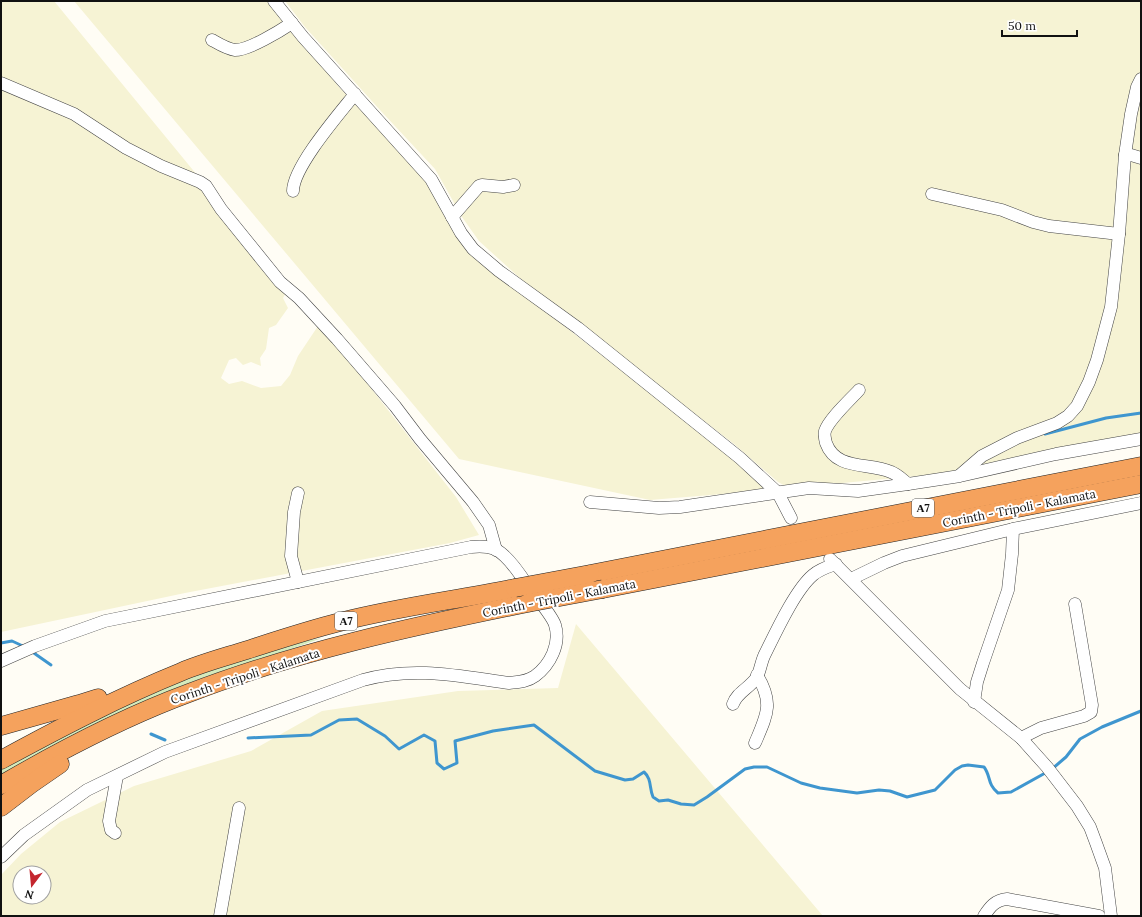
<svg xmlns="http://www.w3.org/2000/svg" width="1142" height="917" viewBox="0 0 1142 917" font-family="Lora,serif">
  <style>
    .farmland { fill: #f6f3d4; fill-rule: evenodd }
    .green { fill: #d5ebbd }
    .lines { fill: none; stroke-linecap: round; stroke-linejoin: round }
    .stream { stroke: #3f96cf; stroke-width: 3 }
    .minor-casing { stroke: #444; stroke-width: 13 }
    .highway-casing { stroke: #222; stroke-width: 19 }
    .minor { stroke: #fff; stroke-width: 12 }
    .highway { stroke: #f5a25d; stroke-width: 18 }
    .highway-bridge-casing { stroke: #222; stroke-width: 19; stroke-linecap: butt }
    .highway-bridge { stroke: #f5a25d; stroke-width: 18 }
    .labels { text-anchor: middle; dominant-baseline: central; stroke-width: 4; stroke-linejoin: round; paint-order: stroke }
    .shield { fill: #fff; stroke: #585858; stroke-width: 1 }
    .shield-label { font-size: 11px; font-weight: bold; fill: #111 }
    .street-label { font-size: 12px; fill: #111; stroke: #fff }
  </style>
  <rect width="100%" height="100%" fill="#fffdf5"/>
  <g class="farmland">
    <path d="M1,1H54L289,287L283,298L288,308L276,325L269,328L266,349L260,358L261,366L251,362L243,365L236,358L229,360L221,378L229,384L242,381L261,388L281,386L290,375L298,356L320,323L456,497L479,535L450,543L185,593L1,632Z"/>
    <path d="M74,1H271L339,87L406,157L422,176L486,265L631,378L726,448L751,473L764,489L723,494L650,500L459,459Z"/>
    <path d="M285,1H1141V434L971,471L789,488L778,482L734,444L522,280L479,241L462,217L435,169L380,110L305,27Z"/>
    <path d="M576,624L823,916H1V875L21,854L60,822L134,786L251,751L322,711L458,691L558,688ZM20,873H44V897H20Z"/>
  </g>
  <path class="green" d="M322,638C277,655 229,667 184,685C121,711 61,743 1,775V769L80,726L183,679L290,644Z"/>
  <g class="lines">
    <g class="stream">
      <path d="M1045,434L1106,418L1141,413"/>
      <path d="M1,643L12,641L25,647"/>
      <path d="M31,651L51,665"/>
      <path d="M151,734L165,740"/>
      <path d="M248,738L311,735L339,720L357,719L385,736L399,749L424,735L435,741L437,763L444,769L457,763L455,741L493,731L534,725L595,771L625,780L633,779L644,772C652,779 649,788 653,797L659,801L668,800L681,804L694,805L707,797L745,769L754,767H767L801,783L820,788L857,793L879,790L890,791L907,797L935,790L955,770L962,766L968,765L984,767C991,776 987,784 998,793L1011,792L1047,772"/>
      <path d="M1052,769L1066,757L1080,739L1102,727L1141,711"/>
    </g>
    <g class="minor-casing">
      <g id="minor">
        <path d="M274,1L303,37L431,179L461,233L473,249L499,271L578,328L740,458L778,493L791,518"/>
        <path d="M212,40C219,44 227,49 235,50C249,50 280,31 292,23"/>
        <path d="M1,83L74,114L126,148L161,166L200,182L206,186L221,209L280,282L299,298L337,339L395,406L420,439L473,502L489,525L496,550"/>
        <path d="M1125,155H1131L1141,158"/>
        <path d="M293,191C293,167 339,114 355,94"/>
        <path d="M932,194L1002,210L1033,222L1049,226L1119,234"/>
        <path d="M452,217L479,186L482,185L503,187L514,185"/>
        <path d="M859,390C850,400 829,419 825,431C824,434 825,439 826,443C836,471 869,462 891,472C897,474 903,480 908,484"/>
        <path d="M960,475L982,456L1017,438L1057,423L1068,416L1077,406L1089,382L1097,360L1111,307L1119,234L1125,155L1131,114L1137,87L1141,79"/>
        <path d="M298,493L294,512L291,556L298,582"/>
        <path d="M590,502L659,508L680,507L809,488L858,491L908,484L960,476L1056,454L1141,439"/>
        <path d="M830,559L960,689L1021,738L1047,767L1077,806L1090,827L1096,843L1105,868L1111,916"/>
        <path d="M851,579L884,563L902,556L1013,529L1141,503"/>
        <path d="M1,661L35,646L105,621L471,547C479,546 487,546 495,549C507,555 520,574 527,585C534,594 553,617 555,625C561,644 550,665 535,676C527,682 517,682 509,683C458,676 413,666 363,680L165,752L87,790L24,835L1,857"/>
        <path d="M974,702L977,682L983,663L1008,590L1012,554L1013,529"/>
        <path d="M733,704C737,692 750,688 757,677C760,671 761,663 764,656C775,634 795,590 813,575C820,569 827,567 836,564"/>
        <path d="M1021,738L1041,728L1084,716L1091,712L1092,705L1075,604"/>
        <path d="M755,743C767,715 774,703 757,675"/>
        <path d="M115,833L111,830L109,821L117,776"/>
        <path d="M220,916L239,808"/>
        <path d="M984,916C990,907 995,900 1007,899L1099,916"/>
      </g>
    </g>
    <g class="highway-casing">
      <g id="highway">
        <path d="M590,574L1141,466"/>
        <path d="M603,589L1141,484"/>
        <path d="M1,726L79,704L98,698"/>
        <path d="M1,760C60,728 119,697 181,672C202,663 225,657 247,650C278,640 308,630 340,622C398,607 457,600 515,588"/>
        <path d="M1,785C61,750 124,717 189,693C298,651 414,626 528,603"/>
        <path d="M1,807L31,784L60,764"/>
      </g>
    </g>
    <use href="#minor" class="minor"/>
    <use href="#highway" class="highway"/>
    <g class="highway-bridge-casing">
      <g id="highway-bridge">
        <path d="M515,588L590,574"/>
        <path d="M528,603L603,589"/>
      </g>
    </g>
    <use href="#highway-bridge" class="highway-bridge"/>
  </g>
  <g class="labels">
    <g class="shield">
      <rect x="912" y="499" width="22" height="18" rx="3"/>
      <rect x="335" y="612" width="22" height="18" rx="3"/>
    </g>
    <g class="shield-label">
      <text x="923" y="508">Α7</text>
      <text x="346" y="621">Α7</text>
    </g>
    <g class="street-label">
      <text transform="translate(1019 508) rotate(-11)">Corinth - Tripoli - Kalamata</text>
      <text transform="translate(559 598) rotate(-11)">Corinth - Tripoli - Kalamata</text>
      <text transform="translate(245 676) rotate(-18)">Corinth - Tripoli - Kalamata</text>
    </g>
  </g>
  <rect width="1142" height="917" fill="none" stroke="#111111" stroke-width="4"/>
  <g transform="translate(32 885) rotate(196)"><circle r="19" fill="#ffffff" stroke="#a0a0a0"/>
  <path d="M0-3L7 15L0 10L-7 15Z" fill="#c4262e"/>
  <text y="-6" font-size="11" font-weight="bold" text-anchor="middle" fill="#111111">N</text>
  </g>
  <path d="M1002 30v6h75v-6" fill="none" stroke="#111111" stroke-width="2"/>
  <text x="1008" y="30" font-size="12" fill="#111111" stroke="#ffffff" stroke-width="3" paint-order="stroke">50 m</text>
</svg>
